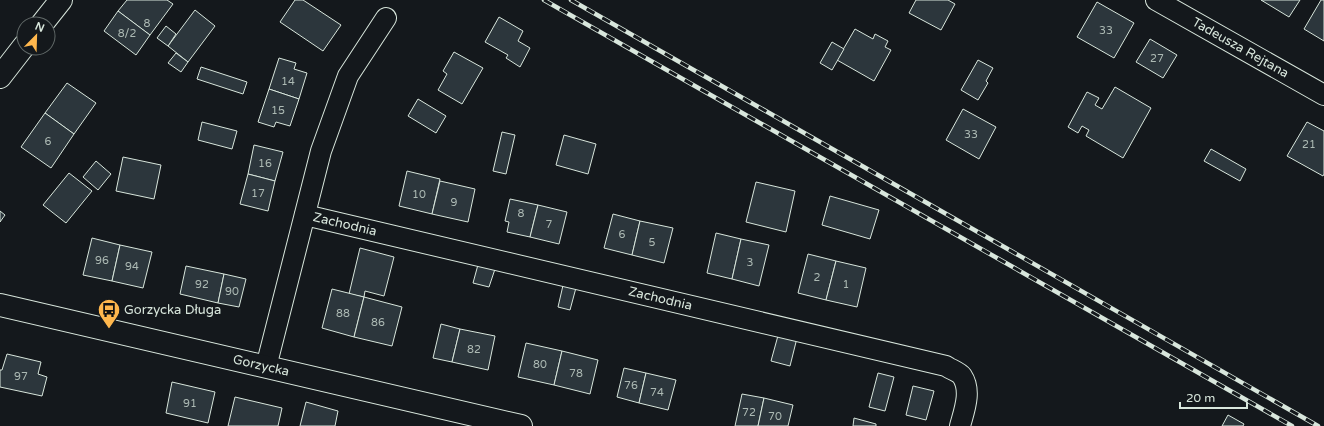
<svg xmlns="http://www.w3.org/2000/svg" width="1324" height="426" viewBox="0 0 1324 426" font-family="'Varela Round',sans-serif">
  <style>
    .building { fill: #2c363c; stroke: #d8e6dc }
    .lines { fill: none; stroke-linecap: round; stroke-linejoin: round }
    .street-casing { stroke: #d8e6dc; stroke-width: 22 }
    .secondary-casing { stroke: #d8e6dc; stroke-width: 24 }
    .street { stroke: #14181c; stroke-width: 20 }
    .secondary { stroke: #14181c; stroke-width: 22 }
    .rail-casing { stroke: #d8e6dc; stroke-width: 4.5 }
    .rail { stroke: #14181c; stroke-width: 3; stroke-dasharray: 9; stroke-linecap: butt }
    .labels { text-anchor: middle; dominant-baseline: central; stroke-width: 3; stroke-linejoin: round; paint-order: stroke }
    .number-label { font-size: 11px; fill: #adbab4 }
    .street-label { font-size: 13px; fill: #d8e6dc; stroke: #14181c }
    .poi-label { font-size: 13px; fill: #d8e6dc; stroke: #14181c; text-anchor: start }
  </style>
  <rect width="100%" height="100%" fill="#14181c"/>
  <g class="building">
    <path d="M127,0H167L173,4L150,35L118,11Z"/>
    <path d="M295,0H303L341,25L323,51L280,22Z"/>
    <path d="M916,0H948L955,4L941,30L909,13Z"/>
    <path d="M1261,0H1300L1289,17Z"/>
    <path d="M1321,0H1324V41L1304,29Z"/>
    <path d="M1097,2L1134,23L1114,58L1077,37Z"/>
    <path d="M195,10L215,26L188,62L168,46Z"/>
    <path d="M118,11L150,35L136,55L104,31Z"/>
    <path d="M499,17L523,31L518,41L530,48L520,67L506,58L508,55L485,42Z"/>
    <path d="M166,26L176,34L168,46L157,38Z"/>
    <path d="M855,29L873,39L875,34L888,41L885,47L891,50L874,81L837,60Z"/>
    <path d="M1150,39L1177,55L1163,78L1136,62Z"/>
    <path d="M832,42L844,49L832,70L820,63Z"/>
    <path d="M454,52L483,68L462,104L438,90L447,74L443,71Z"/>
    <path d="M176,53L188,62L181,72L168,63Z"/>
    <path d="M279,58L296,63L294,69L307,73L299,99L269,89Z"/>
    <path d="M978,60L993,68L986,81L988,83L978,100L961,90Z"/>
    <path d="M201,67L247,82L243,94L197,79Z"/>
    <path d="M67,83L96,103L74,134L45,113Z"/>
    <path d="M1115,87L1151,108L1123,158L1086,136L1089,130L1082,126L1078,133L1068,127L1087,92L1099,98L1095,105L1102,109Z"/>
    <path d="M269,89L299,99L290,126L276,122L274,127L258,122Z"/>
    <path d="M418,99L446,116L436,133L408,116Z"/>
    <path d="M963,109L996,127L979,159L946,140Z"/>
    <path d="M45,113L74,134L51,168L21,147Z"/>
    <path d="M202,122L237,131L232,149L198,140Z"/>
    <path d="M1307,122L1324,131V174L1323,176L1287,156Z"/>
    <path d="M502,132L515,135L506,174L493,171Z"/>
    <path d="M564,135L596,144L588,174L556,165Z"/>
    <path d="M254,145L283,152L275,181L248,174Z"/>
    <path d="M1211,149L1246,169L1240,181L1204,161Z"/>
    <path d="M123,157L161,165L154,199L116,191Z"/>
    <path d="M96,161L111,174L98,190L83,177Z"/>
    <path d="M407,171L440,179L432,214L399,206Z"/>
    <path d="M69,173L92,191L66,223L43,205Z"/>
    <path d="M248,174L275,181L268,211L240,204Z"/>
    <path d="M440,181L475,189L468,222L432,214Z"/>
    <path d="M756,182L795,191L786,232L746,222Z"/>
    <path d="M830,196L879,210L870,239L822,225Z"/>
    <path d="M510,199L538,205L530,237L507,232L509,222L505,221Z"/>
    <path d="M538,205L567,212L559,244L530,237Z"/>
    <path d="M0,211L5,215L0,222Z"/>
    <path d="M613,214L640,221L632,255L604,248Z"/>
    <path d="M640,221L673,228L664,263L632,255Z"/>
    <path d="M716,233L741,239L732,279L707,273Z"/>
    <path d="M92,238L120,245L112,281L83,275Z"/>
    <path d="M741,239L769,245L759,286L732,279Z"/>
    <path d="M120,245L152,252L143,288L112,281Z"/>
    <path d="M360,248L394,257L384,296L365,291L364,297L349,294Z"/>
    <path d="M808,254L836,261L826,300L798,293Z"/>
    <path d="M479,261L496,266L489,287L473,283Z"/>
    <path d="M836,261L866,268L857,307L826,300Z"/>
    <path d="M186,266L224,274L218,303L180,294Z"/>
    <path d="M224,274L246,279L239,307L218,303Z"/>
    <path d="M564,281L577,284L570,310L558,307Z"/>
    <path d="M332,289L364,297L354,337L322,328Z"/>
    <path d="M364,297L402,307L392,346L354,337Z"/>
    <path d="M441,324L460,329L452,362L433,358Z"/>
    <path d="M460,329L495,336L488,370L452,362Z"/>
    <path d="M779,332L797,338L790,366L771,361Z"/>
    <path d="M526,343L562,351L554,385L518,377Z"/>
    <path d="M562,351L598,360L590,394L554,385Z"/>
    <path d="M7,354L41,362L38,374L47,377L42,396L0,387V370H2Z"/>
    <path d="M624,368L646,373L639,403L617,397Z"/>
    <path d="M646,373L676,380L668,410L639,403Z"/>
    <path d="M878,373L894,377L885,411L869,407Z"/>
    <path d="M172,382L215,392L208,423L166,413Z"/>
    <path d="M913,386L934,391L926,420L906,415Z"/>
    <path d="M742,394L764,398L758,426H735Z"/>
    <path d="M235,397L282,408L278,426H228Z"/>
    <path d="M764,398L793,405L788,426H758Z"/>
    <path d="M306,402L338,411L335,426H300Z"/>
    <path d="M1228,415L1244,424L1243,426H1222Z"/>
    <path d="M854,418L876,424V426H853Z"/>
  </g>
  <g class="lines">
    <g class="street-casing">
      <g id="street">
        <path id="s1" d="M1156,0L1324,95"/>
        <path id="s2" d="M305,215L946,366C950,369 959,372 962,376C972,391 964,411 960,426"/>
        <path d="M266,367L321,151L348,76L386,18"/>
      </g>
    </g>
    <g class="secondary-casing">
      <g id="secondary">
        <path d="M42,24L61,0"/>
        <path d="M0,77L24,46"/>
        <path id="s3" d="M0,305L521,426"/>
      </g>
    </g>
    <use href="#street" class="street"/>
    <use href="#secondary" class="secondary"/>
    <g class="rail-casing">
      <g id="rail">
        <path d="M544,0L1292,426"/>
        <path d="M571,0L1318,426"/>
      </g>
    </g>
    <use href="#rail" class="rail"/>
  </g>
  <defs>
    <g id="bus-pin" transform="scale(1.15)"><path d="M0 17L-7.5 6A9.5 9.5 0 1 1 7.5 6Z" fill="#ffb74d" stroke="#14181c"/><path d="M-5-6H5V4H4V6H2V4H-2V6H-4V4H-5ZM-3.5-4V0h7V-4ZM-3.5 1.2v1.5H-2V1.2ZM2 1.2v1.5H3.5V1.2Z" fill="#111"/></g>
  </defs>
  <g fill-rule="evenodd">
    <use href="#bus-pin" x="109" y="310"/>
  </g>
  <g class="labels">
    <g class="number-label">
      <text x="147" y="23">8</text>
      <text x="1106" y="30">33</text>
      <text x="127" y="33">8/2</text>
      <text x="1157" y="58">27</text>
      <text x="288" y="81">14</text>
      <text x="278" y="110">15</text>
      <text x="971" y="134">33</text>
      <text x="48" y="141">6</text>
      <text x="1309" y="144">21</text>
      <text x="265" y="163">16</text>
      <text x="258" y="193">17</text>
      <text x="419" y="194">10</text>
      <text x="454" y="202">9</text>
      <text x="521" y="213">8</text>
      <text x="549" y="224">7</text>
      <text x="622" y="234">6</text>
      <text x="652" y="242">5</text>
      <text x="102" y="260">96</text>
      <text x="750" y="262">3</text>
      <text x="132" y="266">94</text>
      <text x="817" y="277">2</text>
      <text x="202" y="284">92</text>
      <text x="846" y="284">1</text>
      <text x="232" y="291">90</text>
      <text x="343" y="313">88</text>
      <text x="378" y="322">86</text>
      <text x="474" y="349">82</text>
      <text x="540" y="364">80</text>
      <text x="576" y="373">78</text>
      <text x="21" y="376">97</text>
      <text x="631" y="385">76</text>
      <text x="657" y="392">74</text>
      <text x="190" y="403">91</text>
      <text x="749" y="412">72</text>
      <text x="775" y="416">70</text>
    </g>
    <g class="street-label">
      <text stroke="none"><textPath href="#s1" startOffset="97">Tadeusza Rejtana</textPath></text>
      <text stroke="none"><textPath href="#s2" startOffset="41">Zachodnia</textPath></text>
      <text stroke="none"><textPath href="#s2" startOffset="365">Zachodnia</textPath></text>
      <text stroke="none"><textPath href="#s3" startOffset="268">Gorzycka</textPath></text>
    </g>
    <g class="poi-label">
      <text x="124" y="310">Gorzycka Długa</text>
    </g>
  </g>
  <g transform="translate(36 36) rotate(23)"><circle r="19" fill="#14181c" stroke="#626a69"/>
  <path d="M0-3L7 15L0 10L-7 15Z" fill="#ffb74d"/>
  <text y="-6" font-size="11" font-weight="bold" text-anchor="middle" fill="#d8e6dc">N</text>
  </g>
  <path d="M1180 402v6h67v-6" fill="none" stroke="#d8e6dc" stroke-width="2"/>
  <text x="1186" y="402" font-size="12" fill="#d8e6dc" stroke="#14181c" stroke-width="3" paint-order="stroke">20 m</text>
</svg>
